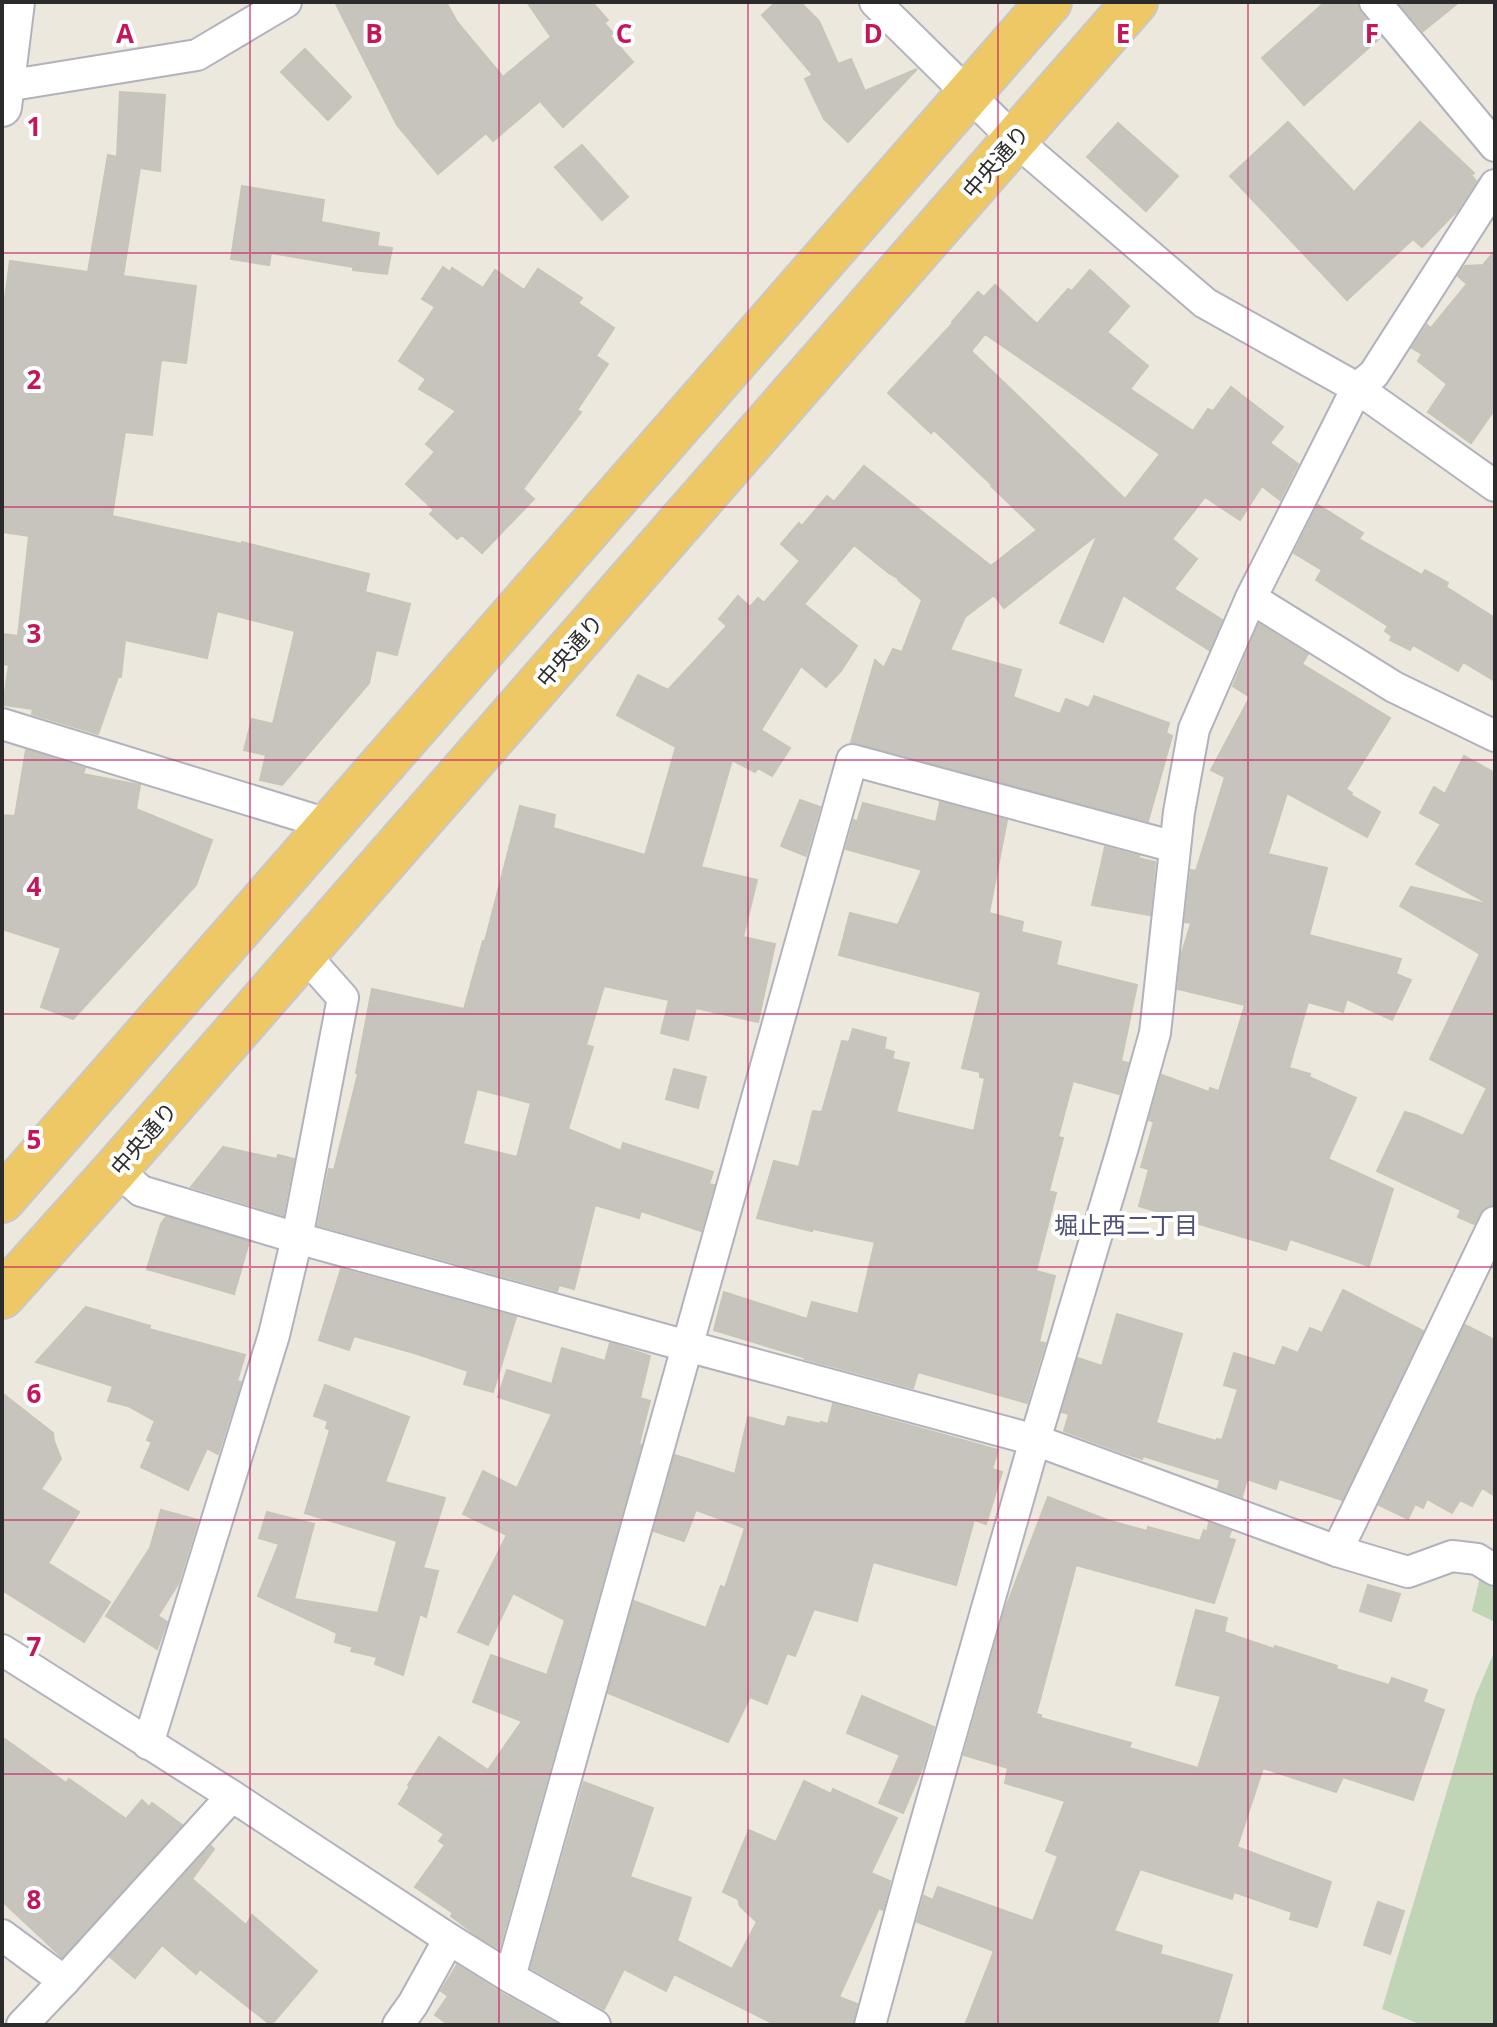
<svg xmlns="http://www.w3.org/2000/svg" width="1497" height="2027" viewBox="0 0 1497 2027" font-family="'Open Sans','Noto Sans JP',sans-serif">
  <style>
    .cemetery { fill: #c0d4b6 }
    .building { fill: #c7c4bd; stroke: #c7c4b8; stroke-width: 2; fill-rule: evenodd }
    .lines { fill: none; stroke-linecap: round; stroke-linejoin: round }
    .minor-casing { stroke: #b1b2bd; stroke-width: 34 }
    .tertiary-casing { stroke: #b1b2bd; stroke-width: 42 }
    .trunk-casing { stroke: #c8c8c8; stroke-width: 48 }
    .minor { stroke: #fff; stroke-width: 30 }
    .tertiary { stroke: #fff; stroke-width: 38 }
    .trunk { stroke: #edc865; stroke-width: 44 }
    .grid { fill: none; stroke: #c2185b; stroke-width: 2; stroke-opacity: 0.55 }
    .labels { text-anchor: middle; dominant-baseline: central; stroke-width: 8; stroke-linejoin: round; paint-order: stroke }
    .street-label { font-size: 22px; fill: #2b2b2b; stroke: #fff }
    .neighbourhood-label { font-size: 24px; fill: #4e5078; stroke: #fff }
    .grid-label { font-size: 26px; text-anchor: middle; font-weight: bold; fill: #c2185b; stroke: #fff; stroke-width: 8; stroke-linejoin: round; paint-order: stroke }
  </style>
  <rect width="100%" height="100%" fill="#ece8de"/>
  <g class="cemetery">
    <path d="M1480,1577L1495,1582V1622L1472,1611Z"/>
    <path d="M1495,1650V2025H1422L1382,2009L1475,1697Z"/>
  </g>
  <g class="building">
    <path d="M335,2H446L457,22L503,77L551,37L527,2H592L608,20L604,23L613,33L610,36L633,62L563,127L540,101L493,141L486,133L438,174L397,125Z"/>
    <path d="M776,2H800L819,21L838,64L851,59L865,91L917,69L848,142L824,119L805,79L813,75L762,15Z"/>
    <path d="M1325,2H1357L1361,14L1381,37L1304,105L1262,58Z"/>
    <path d="M1398,2H1459L1423,31Z"/>
    <path d="M305,49L351,97L328,120L281,72Z"/>
    <path d="M120,92L165,95L160,171L140,168L123,276L196,286L186,363L161,360L152,435L125,432L112,516L242,544V542L369,574L365,592L410,604L397,655L376,650L369,683L282,785L260,780L266,755L244,750L252,719L273,724L295,631L217,611L207,658L125,640L121,677H118L98,734L32,714L33,709L3,705L9,665L2,664V634L18,636L29,536L2,532V319L10,261L88,272L108,155L117,157Z"/>
    <path d="M1288,122L1354,192L1420,122L1474,173L1471,175L1476,181L1457,211L1422,247L1413,239L1347,300L1230,176Z"/>
    <path d="M1118,123L1178,176L1146,211L1087,157Z"/>
    <path d="M582,145L628,197L602,220L555,167Z"/>
    <path d="M242,186L324,200L321,222L379,233L377,246L392,248L387,274L353,270V267L271,253L269,265L231,259Z"/>
    <path d="M1495,251V409L1471,443L1428,412L1447,384L1418,361L1422,354L1412,348L1427,325L1431,328L1467,284L1458,276L1465,266L1483,265Z"/>
    <path d="M443,267L450,272L452,268L483,288L495,270L524,290L538,269L582,298L578,303L614,328L596,356L608,364L577,410L581,412L523,489L534,499L482,553L462,535L457,539L430,514L434,510L406,484L435,452L426,444L456,411L419,389L426,379L399,361L435,307L422,299Z"/>
    <path d="M1090,270L1129,306L1107,332L1148,366L1130,389L1193,431L1208,409L1213,411L1231,387L1283,427L1270,443L1298,464L1280,500L1262,486L1240,520L1205,497L1172,539L1197,559L1174,589L1222,620L1209,650L1123,595L1103,642L1060,623L1098,534L1004,608L994,595L965,617L950,650L1021,670L1013,697L1060,714L1066,699L1089,708L1094,696L1169,723L1166,733L1172,736L1148,821L851,742L875,660L884,668L893,649L902,652L922,600L898,580V578L890,574L854,545L804,604L857,646L841,671L826,687L801,666L761,730L790,748L772,776L758,768L755,772L732,760L701,867L757,880L743,937L775,944L758,1022L696,1008L688,1040L661,1033L669,1000L604,986L586,1045L593,1047L568,1129L621,1151L623,1143L713,1172L709,1184L714,1185L701,1231L641,1211L639,1218L595,1205L574,1289L559,1285L557,1291L318,1225L329,1169L334,1170L358,1074L356,1073L372,989L464,1009L483,941H485L520,806L555,815L553,828L645,855L676,747L617,715L638,675L668,690L727,626L719,619L738,596L750,607L758,598L764,603L800,561L781,544L799,523L802,526L827,496L834,502L864,466L991,566L1037,530L991,486L992,485L934,430L931,433L888,393L953,323L952,322L978,292L984,297L995,285L1037,324L1068,289L1072,291ZM985,334L1160,454L1125,499L971,351ZM477,1089L531,1103L517,1157L463,1144Z"/>
    <path d="M1318,505L1363,533L1359,539L1422,575L1425,570L1448,583L1446,587L1495,618V681L1463,662L1458,671L1413,645L1410,650L1390,640L1392,636L1385,631L1388,626L1316,580L1322,570L1294,553Z"/>
    <path d="M1259,624L1308,654L1302,664L1390,718L1346,789L1352,793L1351,795L1380,812L1367,837L1287,793L1268,854L1327,868L1309,935L1401,959L1396,974L1411,980L1392,1020L1347,999L1343,1012L1308,1002L1289,1068L1310,1074L1309,1077L1356,1098L1328,1159L1393,1189L1369,1266L1290,1239L1286,1250L1139,1206L1149,1169L1141,1167L1154,1122L1149,1120L1162,1075L1209,1092L1210,1088L1219,1091L1245,1005L1178,989L1181,956L1191,923L1185,922L1191,870L1196,871L1225,777L1211,770L1250,697L1233,686Z"/>
    <path d="M26,750L85,768L83,774L140,785L136,809L212,840L196,885L73,1019L41,1007L61,948L2,929V815L15,816Z"/>
    <path d="M1464,756L1495,773V1204L1484,1208L1474,1224L1458,1217L1461,1210L1377,1171L1405,1112L1416,1115L1463,1136L1487,1088L1430,1059L1480,954L1400,906L1411,887L1491,905L1416,864L1441,824L1420,813L1434,787L1445,794Z"/>
    <path d="M800,800L820,807L806,856L781,846Z"/>
    <path d="M940,802L1007,820L989,913L1023,922L1021,932L1061,942L1056,965L1137,985L1121,1061L1128,1063L1119,1094L1073,1081L1058,1137L1063,1138L1049,1191L1056,1193L1036,1271L1055,1276L1039,1342L1045,1343L1027,1403L918,1372L913,1388L805,1359L806,1358L714,1330L724,1292L807,1319L812,1302L858,1314L875,1242L813,1229L812,1231L757,1218L774,1161L799,1167L813,1111L822,1112L842,1041L849,1042L853,1029L886,1038L884,1049L894,1052L892,1059L909,1063L896,1112L974,1131L985,1078L980,1077V1072L962,1068L981,992L839,955L850,913L898,925L922,870L846,849L854,820L857,822L863,803L936,822Z"/>
    <path d="M1105,847L1139,856L1138,858L1155,862L1150,915L1092,905Z"/>
    <path d="M674,1069L706,1077L698,1108L666,1099Z"/>
    <path d="M223,1147L277,1159L278,1155L294,1159L283,1215L191,1187Z"/>
    <path d="M166,1217L249,1242L234,1294L147,1269L161,1224Z"/>
    <path d="M341,1269L516,1317L493,1392L464,1384L468,1371L414,1353L354,1336L349,1350L319,1340Z"/>
    <path d="M1343,1290L1423,1331L1342,1500L1279,1479L1276,1489L1247,1479L1242,1497L1218,1488L1220,1480L1143,1456L1142,1459L1121,1452L1064,1431L1069,1414L1062,1412L1078,1358L1102,1366L1117,1314L1182,1334L1156,1423L1216,1441L1217,1439L1222,1440L1238,1389L1224,1385L1234,1353L1275,1366L1283,1347L1298,1353L1310,1328L1322,1333Z"/>
    <path d="M86,1307L150,1326L149,1329L245,1355L237,1381L241,1382L218,1454L207,1448L188,1490L141,1467L152,1442L147,1440L155,1421L128,1406L108,1401L113,1386L36,1362Z"/>
    <path d="M1465,1325L1495,1340V1496L1482,1488L1472,1506L1460,1500L1452,1513L1427,1499L1423,1508L1415,1504L1408,1519L1379,1505Z"/>
    <path d="M610,1343L650,1356L640,1398L650,1401L639,1444L641,1445L499,1949L476,1935L451,1916L453,1913L415,1887L445,1845L439,1841L444,1834L399,1804L410,1786L408,1785L439,1737L488,1770L522,1721L473,1702L491,1655L547,1675L565,1620L513,1593L488,1645L458,1632L507,1535L463,1514L483,1471L517,1488L552,1414L498,1397L507,1370L552,1384L562,1348L605,1361Z"/>
    <path d="M325,1385L409,1417L385,1482L445,1498L423,1568L438,1571L426,1617L420,1614L403,1675L375,1664L377,1657L351,1651L353,1647L335,1642L337,1633L258,1596L279,1544L259,1538L267,1512L314,1524L294,1599L378,1613L397,1541L305,1513L330,1430L326,1428L328,1421L314,1416Z"/>
    <path d="M2,1393L53,1433L54,1441L61,1459L41,1489L79,1512L48,1563L110,1602L84,1642L2,1590Z"/>
    <path d="M833,1404L998,1450L992,1469L1002,1472L986,1524L974,1520L956,1585L873,1562L857,1621L814,1609L795,1656L787,1653L767,1704L750,1697L728,1742L608,1693L634,1601L706,1628L721,1586L725,1588L745,1528L696,1510L684,1541L654,1531L675,1455L735,1474L748,1417L785,1427L788,1417L821,1424V1422L828,1424Z"/>
    <path d="M1048,1497L1107,1520L1147,1531L1148,1527L1200,1541L1204,1530L1207,1532L1209,1523L1231,1531L1228,1538L1235,1540L1214,1603L1076,1565L1036,1714L1041,1715V1718L1131,1743L1129,1748L1198,1768L1221,1696L1176,1685L1196,1610L1227,1618L1224,1632L1274,1649L1275,1646L1337,1666L1336,1669L1389,1685L1392,1678L1427,1690L1423,1702L1444,1710L1413,1800L1343,1777L1336,1792L1263,1768L1237,1847L1331,1882L1317,1927L1290,1919L1292,1912L1234,1892L1232,1899L1140,1869L1114,1931L1162,1946L1160,1954L1232,1975L1217,2025H965L994,1951L917,1922L924,1896L933,1900L938,1887L1033,1921L1058,1856L1046,1851L1065,1801L1005,1783L1008,1768L964,1755L1005,1610Z"/>
    <path d="M161,1510L198,1520L178,1584L158,1616L167,1622L157,1649L106,1616L150,1548Z"/>
    <path d="M1368,1585L1400,1594L1391,1621L1360,1611Z"/>
    <path d="M862,1696L934,1727L923,1766L903,1813L879,1803L900,1755L847,1733Z"/>
    <path d="M2,1737L66,1783L69,1779L126,1819L142,1800L149,1807L152,1803L182,1825L62,1957L2,1901Z"/>
    <path d="M804,1781L831,1794L833,1789L897,1818L871,1873L890,1881L883,1910L879,1908L839,1997L857,2004L853,2025H776L674,1974L666,1991L624,1969L604,2009L531,1968L584,1782L653,1808L630,1877L691,1898L677,1941L732,1969L757,1922L740,1906L738,1899L723,1892L749,1830L776,1842Z"/>
    <path d="M211,1846L214,1849L192,1879L246,1925L252,1915L317,1971L271,2025L200,1969L196,1974L162,1945L135,1978L110,1957Z"/>
    <path d="M1378,1902L1404,1911L1390,1954L1364,1945Z"/>
    <path d="M457,1965L501,1993L558,2025H449L435,2015L448,1996L441,1991Z"/>
  </g>
  <g class="lines">
    <g class="minor-casing">
      <g id="minor">
        <path d="M875,2L1014,139L1205,303L1357,388L1495,486"/>
        <path d="M1375,2L1495,146"/>
        <path d="M6,86L197,55L286,2"/>
        <path d="M1251,598L1394,687L1495,736"/>
        <path d="M2,724L331,825"/>
        <path d="M116,1169L141,1191L297,1238L687,1346L1035,1440L1337,1551L1408,1572L1452,1556L1477,1559L1495,1570"/>
        <path d="M1337,1551L1495,1222"/>
        <path d="M2,1650L232,1796L449,1939L510,1977L595,2025"/>
        <path d="M148,1744L274,1335L297,1238L343,998L304,954"/>
        <path d="M2,1935L64,1981"/>
        <path d="M510,1977L852,760L1175,847"/>
        <path d="M22,2025L64,1981L232,1796"/>
        <path d="M398,2025L413,2004L449,1939"/>
        <path d="M870,2025L910,1878L1035,1440L1123,1147L1155,1033L1179,812L1194,729L1251,598L1357,388L1374,374L1495,185"/>
      </g>
    </g>
    <g class="tertiary-casing">
      <path id="tertiary" d="M2,107L15,2"/>
    </g>
    <g class="trunk-casing">
      <g id="trunk">
        <path d="M2,1200L1049,2"/>
        <path d="M2,1296L116,1169L1135,2"/>
      </g>
    </g>
    <use href="#minor" class="minor"/>
    <use href="#tertiary" class="tertiary"/>
    <use href="#trunk" class="trunk"/>
  </g>
  <path class="grid" d="M250,2V2025M499,2V2025M748,2V2025M998,2V2025M1248,2V2025M2,253H1495M2,507H1495M2,760H1495M2,1014H1495M2,1267H1495M2,1520H1495M2,1774H1495"/>
  <g class="labels">
    <g class="street-label">
      <text transform="translate(995 161) rotate(-49)">中央通り</text>
      <text transform="translate(569 650) rotate(-49)">中央通り</text>
      <text transform="translate(143 1138) rotate(-49)">中央通り</text>
    </g>
    <g class="neighbourhood-label">
      <text x="1126" y="1224">堀止西二丁目</text>
    </g>
  </g>
  <g class="grid-label">
    <text x="125" y="43">A</text>
    <text x="374" y="43">B</text>
    <text x="624" y="43">C</text>
    <text x="873" y="43">D</text>
    <text x="1123" y="43">E</text>
    <text x="1372" y="43">F</text>
    <text x="34" y="136">1</text>
    <text x="34" y="389">2</text>
    <text x="34" y="643">3</text>
    <text x="34" y="896">4</text>
    <text x="34" y="1149">5</text>
    <text x="34" y="1403">6</text>
    <text x="34" y="1656">7</text>
    <text x="34" y="1909">8</text>
  </g>
  <rect width="1497" height="2027" fill="none" stroke="#2b2b2b" stroke-width="8"/>
</svg>
